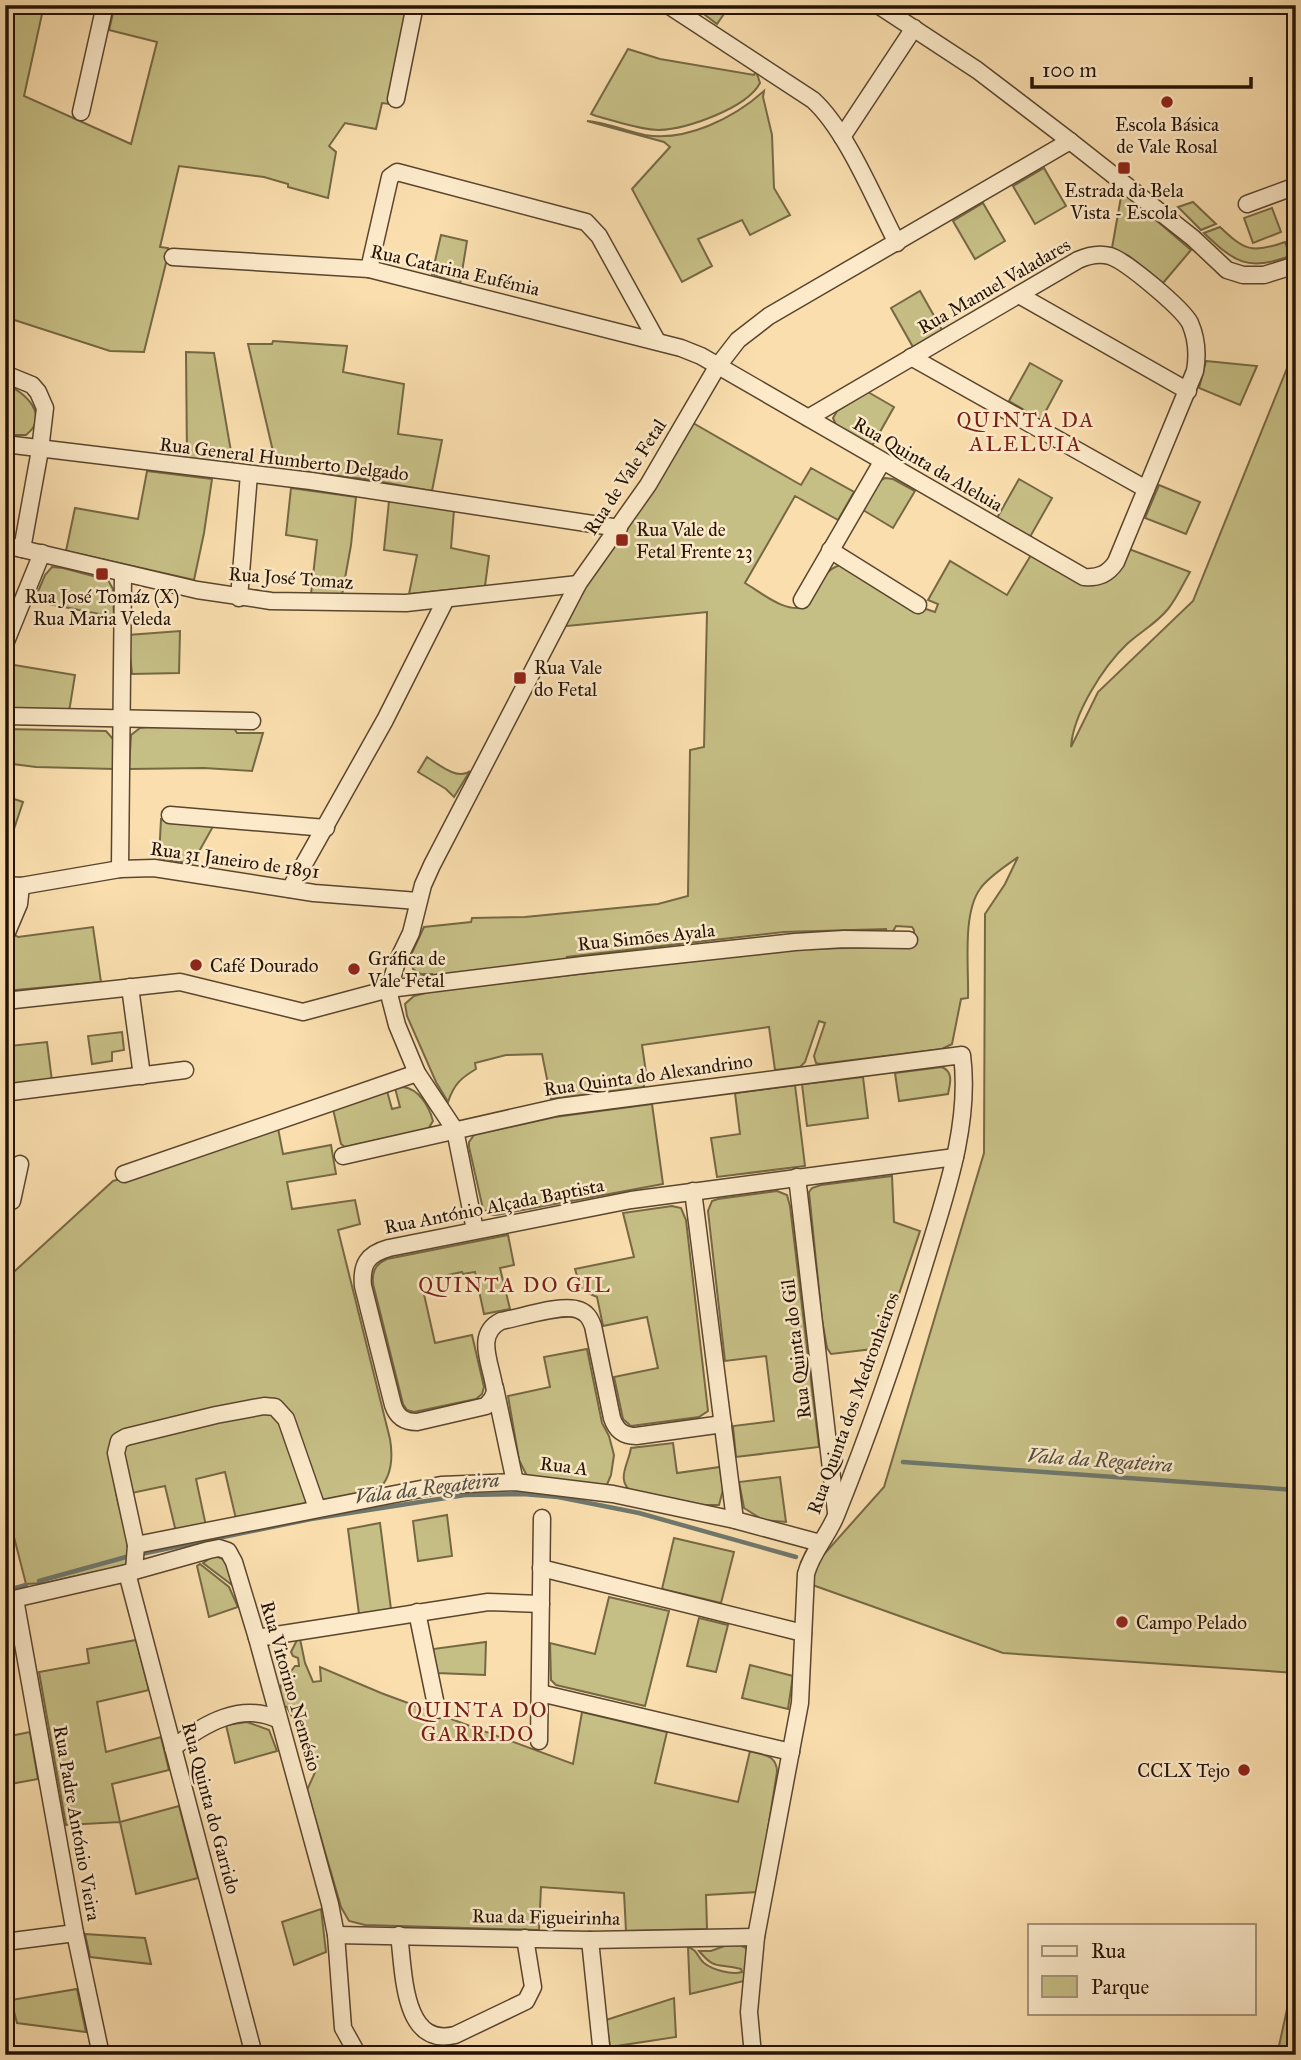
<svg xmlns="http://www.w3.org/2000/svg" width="1301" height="2060" viewBox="0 0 1301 2060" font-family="'IM FELL Great Primer',serif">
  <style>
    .green { fill: #c6bf85; stroke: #766844; stroke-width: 2 }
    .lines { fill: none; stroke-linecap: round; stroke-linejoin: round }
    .stream { stroke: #6f776d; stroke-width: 4.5 }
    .minor-casing { stroke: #5a452e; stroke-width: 19 }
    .minor { stroke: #fceaca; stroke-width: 16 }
    .poi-dot { fill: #8f2418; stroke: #fceaca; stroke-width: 2.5 }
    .labels { text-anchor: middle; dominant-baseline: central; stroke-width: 5; stroke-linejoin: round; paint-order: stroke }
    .poi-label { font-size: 19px; fill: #251204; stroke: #fceaca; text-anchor: start }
    .street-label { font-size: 19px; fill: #251204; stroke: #fceaca }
    .neighbourhood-label { font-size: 21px; letter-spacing: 2px; fill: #7a1f14; stroke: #fceaca }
    .water-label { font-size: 21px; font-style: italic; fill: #504d41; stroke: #fceaca }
  </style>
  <rect width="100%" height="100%" fill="#fadeae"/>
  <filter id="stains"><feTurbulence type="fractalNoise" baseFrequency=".00286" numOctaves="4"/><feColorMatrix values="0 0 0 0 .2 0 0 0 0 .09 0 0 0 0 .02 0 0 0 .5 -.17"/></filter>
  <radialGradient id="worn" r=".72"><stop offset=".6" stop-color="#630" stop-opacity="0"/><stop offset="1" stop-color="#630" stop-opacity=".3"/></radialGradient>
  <g class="green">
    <path d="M5,5H44L24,96L131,144L157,42L109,30L115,5H168L166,14L217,12L233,5H407L390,104L382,103L376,129L345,123L329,146L336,152L328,198L288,187V184L264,177L179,166L160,247L168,248L166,263L144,352L110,351L5,317Z"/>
    <path d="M692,5H730L717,24Z"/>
    <path d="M628,49L660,59L754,75L756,71L760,83C747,108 687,129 659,130C639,130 616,121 596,116L591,114Z"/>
    <path d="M764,91L763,97L772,135L774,188L790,215L750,235L742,220L698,239L712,266L682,282L632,189L670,147L664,142L587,121C605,122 626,131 645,135C686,142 734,118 764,91Z"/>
    <path d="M1044,168L1066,206L1035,224L1013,186Z"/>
    <path d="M1122,191L1191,250L1163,283L1129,256L1112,248Z"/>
    <path d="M1193,202L1216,224L1201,230L1178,207Z"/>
    <path d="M983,203L1005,241L975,259L953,221Z"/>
    <path d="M1272,208L1281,232L1253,243L1244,218Z"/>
    <path d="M1220,227C1244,250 1252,254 1285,242L1290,256C1248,272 1234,262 1204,233Z"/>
    <path d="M441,235L467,241L460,284L432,274Z"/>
    <path d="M920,291L942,330L913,347L891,308Z"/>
    <path d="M273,341L347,346L343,372L404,384L398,434L442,440L432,491L365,479L271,468L275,460L248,344H272Z"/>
    <path d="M1296,346V1673L1003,1653L807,1583L810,1570L884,1487L984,1153L985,914L1005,884L1018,857C1006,866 988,877 980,889C962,914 969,968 968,998L961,999L952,1044L942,1049L820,1064L816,1063L814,1056L825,1023L819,1021L805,1062L800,1067L775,1070L769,1027L642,1045L647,1079L644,1080V1087L551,1099L542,1054L506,1055L475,1063L476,1069C461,1078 454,1084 448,1102L436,1082L407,1016L405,1004L414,996L433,991L793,949L906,947L914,941V930L912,927L896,926L892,933L886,934V929L784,932L567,957V962L432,977V974H421L413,969L410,957L424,927L471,922L472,918L525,917L658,904L688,896L690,750L704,747L707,612L567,626L564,624L569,611L693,423L801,485L811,468L854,492L838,520L795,496L745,583C762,593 787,615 807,606C816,590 821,571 840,565L912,609H926L935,612L938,604L928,600L950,561L1007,595L1031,555C1050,565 1093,596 1112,578C1119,571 1124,558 1129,549L1190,572C1183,584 1177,598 1168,609C1157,623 1140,632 1127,644C1103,667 1073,714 1071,747L1098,692L1193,601Z"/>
    <path d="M186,352L214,353L233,463L187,458Z"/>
    <path d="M1206,361L1257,366L1240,405L1199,388Z"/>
    <path d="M1030,363L1062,381L1041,420L1009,401Z"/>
    <path d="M5,384C26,392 50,416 26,435H5Z"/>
    <path d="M868,392L894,407L872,446L836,425L833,418L837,411Z"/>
    <path d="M147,471L212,479L204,533L194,580L66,551L75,508L138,519Z"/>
    <path d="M885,478L893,479L915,491L893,528L863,510L880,481Z"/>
    <path d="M1019,479L1052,498L1030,537L997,518Z"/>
    <path d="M1159,485L1200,502L1186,534L1145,518Z"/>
    <path d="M291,488L356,497L351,545L342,595L311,594L317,540L286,535Z"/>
    <path d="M389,501L454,510L451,548L489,556L485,586L409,594L417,555L384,550Z"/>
    <path d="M52,567L63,568L108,580L113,589L114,617L34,601L45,575Z"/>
    <path d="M180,631L179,673L132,674L128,635Z"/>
    <path d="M8,664L75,675L69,712L5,710V670Z"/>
    <path d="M148,727L234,728L237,733H263L252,771L204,768L129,769L131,735L140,728Z"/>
    <path d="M5,729L106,731L113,739L114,769L36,767L5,763Z"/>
    <path d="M427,757C438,764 458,781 470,771L454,797L446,789L418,772Z"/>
    <path d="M5,796L23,802L12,835L5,834Z"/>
    <path d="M161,819L215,823L192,864L159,858Z"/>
    <path d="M93,927L101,982L5,991V948L14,931L15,935L18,937Z"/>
    <path d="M122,1032L124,1050L112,1052V1061L92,1064L88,1036Z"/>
    <path d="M5,1039H9L10,1046L47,1042L52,1081L22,1084L5,1083Z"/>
    <path d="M942,1067C954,1072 950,1084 948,1094L899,1101L895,1073Z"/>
    <path d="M863,1077L868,1118L807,1126L802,1084Z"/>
    <path d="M795,1085L805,1166L717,1177L711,1138L740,1134L735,1093Z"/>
    <path d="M403,1087C419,1089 429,1106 433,1121L428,1129L345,1147L341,1144L333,1109L387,1091L392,1109L400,1107L395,1088Z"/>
    <path d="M652,1104L663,1184L496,1215H491L483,1209L469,1147V1142L474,1135L555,1117Z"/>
    <path d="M278,1128L283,1154L331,1145L336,1174L287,1182L292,1209L355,1200L360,1224L338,1230L390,1439C393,1457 392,1477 378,1490L322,1500L236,1519L225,1472L196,1479L206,1526L176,1532L165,1486L132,1493L111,1459C114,1476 115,1494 120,1510C126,1535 135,1538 127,1565L45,1583L26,1584L5,1502V1350L14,1333L5,1331V1280L113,1181L155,1170Z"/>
    <path d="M892,1176L894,1222L920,1231L881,1348L831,1354L827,1348L822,1320L809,1192L812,1188L821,1185Z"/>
    <path d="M777,1191L787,1195L790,1206L819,1447L736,1457L733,1426L774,1421L766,1356L725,1361L708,1211L712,1201L718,1199Z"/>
    <path d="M672,1206L681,1208L686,1220L708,1411L699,1417L631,1426L623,1419L614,1377L658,1368L647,1317L603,1326L597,1297L581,1290L575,1269L634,1257L623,1213Z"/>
    <path d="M508,1235L514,1265L500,1268L510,1309L484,1314L475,1272L463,1274L462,1272L421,1281L435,1343L472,1335L484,1387L482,1394L476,1399L414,1412L407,1410L403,1404L373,1284C372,1272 375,1264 387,1259Z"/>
    <path d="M587,1349L602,1423L609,1436L614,1455L611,1475L606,1487L527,1476L519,1460L508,1396L550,1387L544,1357Z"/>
    <path d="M673,1443L677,1473L720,1467L723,1490L719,1505H699L633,1493C615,1480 628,1466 631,1448Z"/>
    <path d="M780,1477L786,1522L763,1520L744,1508L739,1482Z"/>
    <path d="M447,1515L452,1556L418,1561L413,1521Z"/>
    <path d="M380,1523L391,1609L359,1614L348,1529Z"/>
    <path d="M674,1538L734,1552L721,1603L662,1589Z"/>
    <path d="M212,1557C229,1555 230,1572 232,1585L203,1563Z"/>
    <path d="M200,1564L229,1587L238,1607L209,1617L197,1566Z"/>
    <path d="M609,1597L669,1611L645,1706L556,1685L551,1680L550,1643L595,1654Z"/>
    <path d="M6,1610L9,1614L15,1646L5,1650Z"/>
    <path d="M699,1618L728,1625L716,1672L687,1666Z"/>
    <path d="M300,1639L305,1663L313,1682L321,1681L320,1667L381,1693L573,1764L582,1712L667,1732L655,1783L738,1802L750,1751C764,1755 777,1755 777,1772L758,1892L706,1895L707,1929L626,1931L624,1893L541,1887L539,1930L365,1925L349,1921L341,1907L307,1790L317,1768L308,1747L302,1744L301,1740L303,1738L287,1707L283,1706C276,1682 283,1683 295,1666H299L298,1658L293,1656L291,1652L297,1640Z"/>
    <path d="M136,1640L149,1690L97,1702L106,1752L161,1737L169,1770L112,1784L120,1822L179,1806L198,1878L136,1894L120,1822L66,1825L39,1672L89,1663L87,1649Z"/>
    <path d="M486,1642L485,1675L437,1673L433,1649Z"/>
    <path d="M750,1665L793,1676L788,1709L742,1698Z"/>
    <path d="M247,1722L269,1730L277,1751L235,1763L226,1725Z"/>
    <path d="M30,1732L38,1779L5,1785V1737Z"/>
    <path d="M321,1909L326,1952L294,1965L282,1922Z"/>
    <path d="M85,1934L145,1938L151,1964L90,1957Z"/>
    <path d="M738,1944L746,1948L748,1953V1980L690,1994L688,1947C698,1950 697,1957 704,1963C713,1970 731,1975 742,1972L741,1969C716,1963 715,1970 699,1951H711L727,1945Z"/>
    <path d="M1296,1981V2055H1277L1293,1982Z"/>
    <path d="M77,1989L86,2032L17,2023L11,2000Z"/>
    <path d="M674,1998L676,2037L610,2047L606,2020Z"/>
  </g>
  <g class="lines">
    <g class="stream">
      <path d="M903,1462L1296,1490"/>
      <path d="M141,1554L311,1519L465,1495L523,1494L558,1497L639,1513L796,1557"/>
      <path d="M39,1581L126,1557"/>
      <path d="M5,1591L26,1585"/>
    </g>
    <g class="minor-casing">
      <g id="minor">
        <path d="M668,5L813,100C847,131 875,201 897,243"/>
        <path d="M878,5L977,70L1070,141L1193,238L1227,270L1243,275H1264L1296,265"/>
        <path d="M396,99L415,5"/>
        <path d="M81,112L105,5"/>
        <path d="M842,137L914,28"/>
        <path d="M1247,204L1296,186"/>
        <path d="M173,257L369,269L681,348L701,356L1084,577C1099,578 1108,574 1116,562L1195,371C1198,354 1197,339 1190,323C1182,308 1126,261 1110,256C1099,253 1089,255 1078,260L808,418"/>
        <path d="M369,269L390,177L397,172L586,222L599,236L657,341"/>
        <path d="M1019,295L1188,391"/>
        <path d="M911,357L1146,489"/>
        <path d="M5,374L32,385L38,392L45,408L40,450L22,549"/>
        <path d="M5,444L311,481L619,528"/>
        <path d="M5,545L197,590L271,601L406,603L578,584"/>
        <path d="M830,550L918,605"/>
        <path d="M239,598L249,474"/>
        <path d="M802,600L882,462"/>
        <path d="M5,644L42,553"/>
        <path d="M5,716L252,721"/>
        <path d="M170,815L326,828"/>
        <path d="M120,869L123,573"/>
        <path d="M5,885L21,886L120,869L154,868L314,893L418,901"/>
        <path d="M290,889L385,720L446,599"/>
        <path d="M5,937L19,904L21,886"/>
        <path d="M130,987L142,1076"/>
        <path d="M5,1001L180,982L303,1012L389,989L583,965L795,942L844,939L909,940"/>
        <path d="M5,1090L11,1092L185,1070"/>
        <path d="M343,1156L559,1107L962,1055C971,1125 945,1196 925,1262C899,1347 870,1431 837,1513C829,1535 812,1551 806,1574L800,1703L756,1937L749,2012L753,2055"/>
        <path d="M124,1174L417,1073"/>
        <path d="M797,1177L836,1512"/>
        <path d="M693,1191L735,1520"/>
        <path d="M5,1200L12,1201L20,1164"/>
        <path d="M475,1230L455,1130L417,1073L397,1025L390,998L389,989L397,962L411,933L423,885L432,865L578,584L648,485L717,367L738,340L769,316L1070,141"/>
        <path d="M495,1388L515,1482"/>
        <path d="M723,1424L636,1436C623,1436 616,1430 612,1418L593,1326C590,1318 587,1313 579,1310C563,1303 519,1318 501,1321C473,1335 493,1367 495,1392L492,1399L486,1406L417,1422C404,1422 397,1417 393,1405L363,1286C361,1265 367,1254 389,1248L631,1200L955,1157"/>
        <path d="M136,1545L441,1485L515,1482L613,1494L735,1520L820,1543"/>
        <path d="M541,1568L803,1633"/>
        <path d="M134,1571L136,1545L116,1453L119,1441L126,1437L216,1415L264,1406L275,1407L286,1419L317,1508"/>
        <path d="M127,1573L254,2055"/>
        <path d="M15,1599L75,1933L101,2055"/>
        <path d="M5,1601L127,1573L209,1550L219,1548L228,1551L234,1562L257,1638L330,1904L336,1935L343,2028L358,2055"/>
        <path d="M417,1612L437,1710"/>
        <path d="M257,1638L488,1602L541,1604"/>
        <path d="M540,1693L791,1752"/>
        <path d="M539,1741L542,1518"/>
        <path d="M173,1748C203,1724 242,1701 279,1720"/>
        <path d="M336,1935L590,1940L756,1937"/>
        <path d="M399,1935C404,1970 402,2048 455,2035L526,2001L533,1987L525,1938"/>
        <path d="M590,1940L602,2055"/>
        <path d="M5,1942L75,1933"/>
      </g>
    </g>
    <use href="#minor" class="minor"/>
  </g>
  <g class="poi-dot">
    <circle cx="1167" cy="102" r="7"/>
    <rect x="1117" y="161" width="14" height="14" rx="3.5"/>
    <rect x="615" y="533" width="14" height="14" rx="3.5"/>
    <rect x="95" y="567" width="14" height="14" rx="3.5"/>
    <rect x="513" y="671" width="14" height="14" rx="3.5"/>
    <circle cx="196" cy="965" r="7"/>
    <circle cx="354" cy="969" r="7"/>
    <circle cx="1122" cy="1622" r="7"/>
    <circle cx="1244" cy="1770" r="7"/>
  </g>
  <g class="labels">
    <g class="poi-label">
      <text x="1167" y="124" text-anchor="middle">Escola Básica<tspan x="1167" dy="22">de Vale Rosal</tspan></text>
      <text x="1124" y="190" text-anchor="middle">Estrada da Bela<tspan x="1124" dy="22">Vista - Escola</tspan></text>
      <text x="636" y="529">Rua Vale de<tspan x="636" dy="22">Fetal Frente 23</tspan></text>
      <text x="102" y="596" text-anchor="middle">Rua José Tomáz (X)<tspan x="102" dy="22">Rua Maria Veleda</tspan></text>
      <text x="534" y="667">Rua Vale<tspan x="534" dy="22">do Fetal</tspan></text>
      <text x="368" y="958">Gráfica de<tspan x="368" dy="22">Vale Fetal</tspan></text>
      <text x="210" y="965">Café Dourado</text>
      <text x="1136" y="1622">Campo Pelado</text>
      <text x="1230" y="1770" text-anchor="end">CCLX Tejo</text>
    </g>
    <g class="street-label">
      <text transform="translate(455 270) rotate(13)">Rua Catarina Eufémia</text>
      <text transform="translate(994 286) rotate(-30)">Rua Manuel Valadares</text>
      <text transform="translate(284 459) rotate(7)">Rua General Humberto Delgado</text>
      <text transform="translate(928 464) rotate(30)">Rua Quinta da Aleluia</text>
      <text transform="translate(625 477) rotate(-57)">Rua de Vale Fetal</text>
      <text transform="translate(291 578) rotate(4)">Rua José Tomaz</text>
      <text transform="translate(235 860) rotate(8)">Rua 31 Janeiro de 1891</text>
      <text transform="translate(646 937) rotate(-6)">Rua Simões Ayala</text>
      <text transform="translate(648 1075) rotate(-8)">Rua Quinta do Alexandrino</text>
      <text transform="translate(494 1206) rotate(-11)">Rua António Alçada Baptista</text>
      <text transform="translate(796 1349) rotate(-97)">Rua Quinta do Gil</text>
      <text transform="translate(853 1403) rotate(-70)">Rua Quinta dos Medronheiros</text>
      <text transform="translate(564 1466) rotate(7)">Rua A</text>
      <text transform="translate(291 1686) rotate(74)">Rua Vitorino Nemésio</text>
      <text transform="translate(211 1808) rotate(75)">Rua Quinta do Garrido</text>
      <text transform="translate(77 1823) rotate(80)">Rua Padre António Vieira</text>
      <text transform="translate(546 1917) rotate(1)">Rua da Figueirinha</text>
    </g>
    <g class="neighbourhood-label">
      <text x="1026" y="420">QUINTA DA<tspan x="1026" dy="24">ALELUIA</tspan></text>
      <text x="515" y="1285">QUINTA DO GIL</text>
      <text x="478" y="1710">QUINTA DO<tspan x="478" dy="24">GARRIDO</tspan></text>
    </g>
    <g class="water-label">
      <text transform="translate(1100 1460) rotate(4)">Vala da Regateira</text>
      <text transform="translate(427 1488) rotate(-7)">Vala da Regateira</text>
    </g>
  </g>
  <rect width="1301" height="2060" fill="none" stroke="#fadeae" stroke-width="28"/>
  <rect x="7" y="7" width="1287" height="2046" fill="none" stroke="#251204" stroke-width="3.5"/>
  <rect x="14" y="14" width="1273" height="2032" fill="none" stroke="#251204" stroke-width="2"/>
  <rect x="1028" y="1924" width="228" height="91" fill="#fceaca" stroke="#a6947b" stroke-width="2"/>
  <rect x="1042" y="1946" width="35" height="10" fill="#fceaca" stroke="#a6947b" stroke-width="2"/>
  <text x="1091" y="1958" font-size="21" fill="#251204">Rua</text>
  <rect x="1042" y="1976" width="35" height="21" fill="#c6bf85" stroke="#a6947b" stroke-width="2"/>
  <text x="1091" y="1994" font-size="21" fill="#251204">Parque</text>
  <path d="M1032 77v10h219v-10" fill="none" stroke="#251204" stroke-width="3.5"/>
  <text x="1042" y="77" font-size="21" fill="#251204" stroke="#fceaca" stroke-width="5" paint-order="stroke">100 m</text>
  <rect width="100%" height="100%" filter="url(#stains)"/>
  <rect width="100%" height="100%" fill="url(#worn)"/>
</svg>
